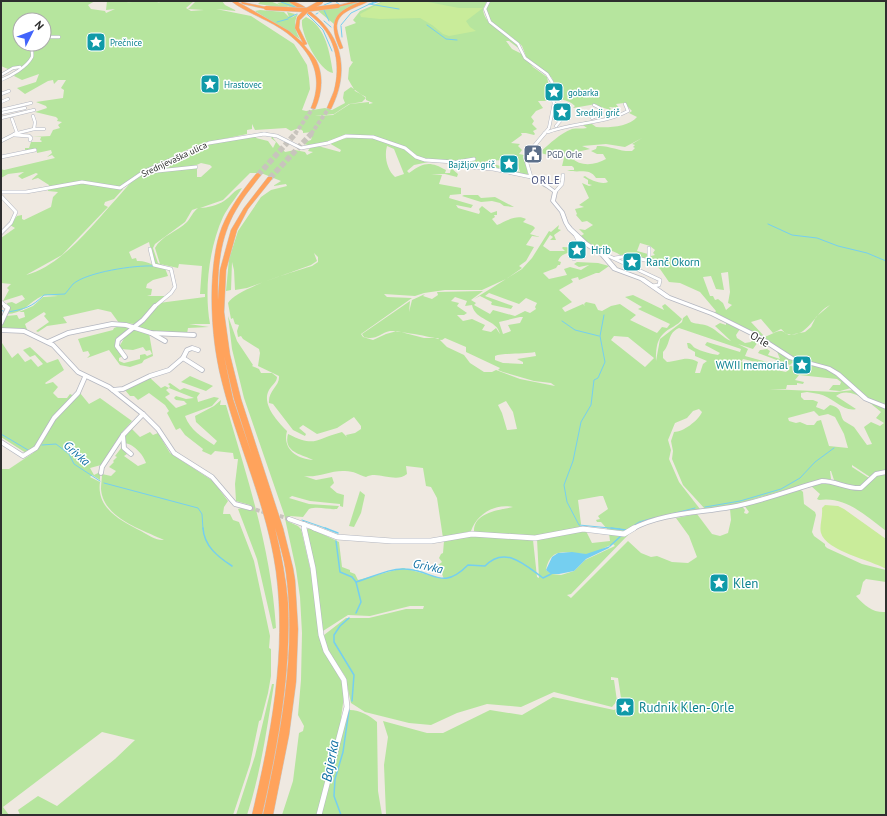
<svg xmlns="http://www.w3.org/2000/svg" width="887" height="816" viewBox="0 0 887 816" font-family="'PT Sans',sans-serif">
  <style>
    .green { fill: #b6e59e; fill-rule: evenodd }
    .pitch { fill: #c9ec9a }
    .water { fill: #75cff0 }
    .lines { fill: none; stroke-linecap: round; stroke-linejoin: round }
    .stream-far1 { stroke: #75cff0; stroke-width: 1 }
    .stream { stroke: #75cff0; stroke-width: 1.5 }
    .street-tunnel { stroke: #c8c4bd; stroke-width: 4; stroke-dasharray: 4 2; stroke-linecap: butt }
    .highway-tunnel-far1 { stroke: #c8c4bd; stroke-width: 4; stroke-dasharray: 4 2; stroke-linecap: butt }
    .highway-tunnel { stroke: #c8c4bd; stroke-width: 5.5; stroke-dasharray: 5.5 2.5; stroke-linecap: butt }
    .street-far3-casing { stroke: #b4b7c1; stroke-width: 3.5 }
    .street-far2-casing { stroke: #b4b7c1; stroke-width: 4 }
    .street-far1-casing { stroke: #b4b7c1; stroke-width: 5.5 }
    .street-casing { stroke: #b4b7c1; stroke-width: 6 }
    .secondary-casing { stroke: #b4b7c1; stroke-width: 1.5 }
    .highway-casing { stroke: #c9c9c9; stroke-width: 1 }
    .street-far3 { stroke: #fff; stroke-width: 2.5 }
    .street-far2 { stroke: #fff; stroke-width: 3 }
    .street-far1 { stroke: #fff; stroke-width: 4 }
    .street { stroke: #fff; stroke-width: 5 }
    .secondary { fill: #fff; fill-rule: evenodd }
    .highway { fill: #ffa35c; fill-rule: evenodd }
    .highway-bridge-casing { stroke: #c9c9c9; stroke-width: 5; stroke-linecap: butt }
    .highway-bridge { stroke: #ffa35c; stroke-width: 4 }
    .labels { text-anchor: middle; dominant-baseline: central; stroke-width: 3; stroke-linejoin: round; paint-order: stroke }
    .far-culture-label { font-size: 9px; fill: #0d838f; stroke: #fff; text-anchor: start }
    .far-service-label { font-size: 9px; fill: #4e5e75; stroke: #fff; text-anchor: start }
    .far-street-label { font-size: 9px; fill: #2e2e2e; stroke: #fff }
    .far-quarter-label { font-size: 11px; letter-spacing: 1px; fill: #4d5680; stroke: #fff }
    .culture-label { font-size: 11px; fill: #0d838f; stroke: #fff; text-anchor: start }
    .street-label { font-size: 11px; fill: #2e2e2e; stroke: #fff }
    .water-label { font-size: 12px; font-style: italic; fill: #0d6fa3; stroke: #fff }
    .near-culture-label { font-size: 13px; fill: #0d838f; stroke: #fff; text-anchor: start }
    .near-water-label { font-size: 14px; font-style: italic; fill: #0d6fa3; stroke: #fff }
  </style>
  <rect width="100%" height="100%" fill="#efe9e1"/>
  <g class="green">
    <path d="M1,1H95L88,5L91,9L105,11L106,13L115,9L106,10L107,1H122L132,3L124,1H161L157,3L163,1H194L186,8L191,11L204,10L188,9L196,1H222L225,5L237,11L216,9L251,16L294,44L307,65L309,78L310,89L302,110L306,111L325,108L332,110L345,103L343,98L344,92L351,87L366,98L362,102L349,104L334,114L315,116L333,115L350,104L369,102V104L373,103L366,100V97L355,91L348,79L349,68L353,62L351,61L345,27L356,23L353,20L360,11L383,1H487L483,9C485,31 516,32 521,50L509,41H506L512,49L522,54L533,67L547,77L552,101L550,98L545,99L546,101H538L543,108L536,111L531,117L534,121L532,124L537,129L533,131L535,134L534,135L526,133H521L522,135L511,143L520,144L518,146L522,150L519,154L524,155L528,174L526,176L505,171L469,166L458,161H433L422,159L407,149L373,137L345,135L322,144L311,146L304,144L305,142L311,140L313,132L303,133V131L299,128L291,131L286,128L255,130L252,124V129L247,130V134L209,142L186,153L198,145L180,153L182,155L143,171L122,186L115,187L85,181L67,184L83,182L123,189L114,199L105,202L104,205L108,207L62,255L26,275C62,266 94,223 118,197C125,189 133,179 142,173C152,168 185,168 197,168V177H201L212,167L210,165L201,163L192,167L146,171L209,143L257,134L256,138L268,141L273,148L276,142L271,138L274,135L273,138L285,152L295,150L305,152L307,155L313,152L308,151L310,148L318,146L340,152L341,150L329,143C355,133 379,136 404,149C413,153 418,160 429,162L414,165L407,171L409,173C424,162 430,161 446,170L445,173H450L451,168L458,174L457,177L445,174H431L442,175L439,184L461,188V194L450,195L449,198L473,205L471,208L456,205L458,208L479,214L480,212L479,209L482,206L491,213L497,211V215H494L495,217L492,219L497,225C506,221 517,214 526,219L523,222L533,226L535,228L530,234L540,237L532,236L526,245L534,247L526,261L519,266L522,268L506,279L482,290H445L424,293L415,296L384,294L387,297L412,298L361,334L363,337L373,340L386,334L397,331L424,338H438L447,347L464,355L470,363L484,372H492L496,370L520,379L555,386L551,383L534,381L503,372L498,370L500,368L466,352V347L445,338L442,340C439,338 394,330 390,331C380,333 376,341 364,337L362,334L410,301L409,312L412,300L425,294L423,296L432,299L438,295L437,292L483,291L471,300L476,303L474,305L490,314L493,310L515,316L525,311L530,313L536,309L535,307L537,303L526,298L519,304L489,293L485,296L513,306L511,309L492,305L491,304L492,302L480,296L474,299L522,269L532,258L549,231L551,232L559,225L558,229L561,230L554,235L556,240H550L553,237L550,235L543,246L550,251H565L562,248L563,247L579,248C572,254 562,251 558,261L561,262L560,265H558L556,268L543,273L549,279L567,275L564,269L570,267L581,270L589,265L579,267L574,264L577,262L598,263L609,266L599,273H596L579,280L578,277L571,279L573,282L559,290L572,302L562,308L565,312L583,304L585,306L584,304L586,302L595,304L598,310L602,311L611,306L620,304L636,315L630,320L657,333L662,327L667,328L670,324L638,309L642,307L625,297L633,295L664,310L662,306L665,304L682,319C680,323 677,324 673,327C657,335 656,345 656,361L660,339L682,322L683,318L687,315L691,322C698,325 703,323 710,327C718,331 722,337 731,341L715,326L720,323L726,325V322L740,329L736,335L737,338L745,343L751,342L753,339L758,342L753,349L738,344L748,349L745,356L789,368L790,366L799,367L801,362C822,364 837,373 851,388L840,391L829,390L833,385H840L841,382L837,379L799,375L795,380L804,382L803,384L797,383V385H787L786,389H769L836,392L853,390L866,399L886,408V471L876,472L870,477L852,465V467L869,478L861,487H851L834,480L831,471H830L831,479L815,481L734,505L705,509L683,485L672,459L673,451L671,441L674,432C683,432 698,421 702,412L699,409L693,411L687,418L675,423L668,440L671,450L669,459L679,482L700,509L639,524L628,531L608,530L601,522H597L596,520L600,519L598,516L608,509L603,496H600L578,500L581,524L579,528L548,536L527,538L474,532C473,512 500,510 513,507C495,503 477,514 471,531L443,538L437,498L431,487L426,486L423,468L406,466L407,474C395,484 378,470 366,477C359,475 354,471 345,471C331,470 318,478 304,476L316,480L332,477L334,483L330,487L337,493L344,495L343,507L340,506V504L310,501L292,496L289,498L309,504L339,506L337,509C328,510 319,506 309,509L303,517L290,516L287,521L298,526L301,529L312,577L321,639L325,652L343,684L344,696L339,733L317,815H282L293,781L299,733L303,731L304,726L298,715L301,680L302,633L300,597L296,569L284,514L244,398L232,349L228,316L237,341L253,365L252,366L259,369L261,373H272L277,377C277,382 272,385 269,390C261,404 278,422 287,431C282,449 297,459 313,460C302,454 283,453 288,434C316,448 315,439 342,432L347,437L346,435L355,433L361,429V426L354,417L337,428L317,434L303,425L299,428L306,434L305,436L293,430L273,404L269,403C268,390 280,386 279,376L258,366L260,353L259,349L243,339L241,336L238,337L237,331L239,325L235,324L233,318L231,319L228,303C237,288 293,272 312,266L318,262V257L314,253L317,261L311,265L247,288L235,290L234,270L232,262L231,290L226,291L229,259L238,231L261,197L271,190L287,186L286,184L273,186L281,181L261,173H250L223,200L200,208C207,208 218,205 224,201C232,196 233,190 242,188C236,198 228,207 223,217C209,248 204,290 210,324H189L209,327L188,328L187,334L154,333L137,326L146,320L159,303L205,297V294H200L202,266L179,264L178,268L160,264L155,248C161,236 178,231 187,222C192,216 192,213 198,208L192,210L185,222L155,244L153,248L158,263L167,267L159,266L154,263L149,242L129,252L132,259L136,258L137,261C147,260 155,267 165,268L168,276L153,280L147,284L146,288L152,289L151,295L147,296H166L136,324L119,323L111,312L98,309L63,317L67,323L47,326L38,332L36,331L49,322L44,316L46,314L44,312L25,324L28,332L15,328L1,329L6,316L17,315L19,319L25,317L24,312H19L33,306L43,297L58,296C54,296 47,294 42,296C29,302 24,314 6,314L9,309L7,303L12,302L16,304L25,299L22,295L3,301L9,290L7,288L11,284L1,283V238L15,228L10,225L17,216L22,215V219L24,220L51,207L53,197L58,192L48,191V189L63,185L48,188L49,185L38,178L31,180L38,174L36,173L22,179L18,176L24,172L8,174L1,178V169L4,170L55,158L52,155L47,157L52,153L51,150L37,153V149L25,151V148H29L31,142H41L42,141L40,140L41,137H32L50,136L53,130L60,128L58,125L62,122L57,121L58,119L56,117L35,112L47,108L46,106L36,102L63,98L64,90L61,88L66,80H58L54,84L53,80L48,81L25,94L17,88L36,82L39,74L22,80L14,76L20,67L8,69L1,66ZM20,20H44V44H20ZM387,146L394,149L404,174L395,177C387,170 384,156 387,146ZM521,156L506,161L518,165L520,172L484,161L505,160ZM455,297L467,301L465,306L472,305C475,321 497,319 500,334L496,328L491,332L482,330L485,325L472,319L463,321L457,315H464L467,313L457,306L459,303L451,301ZM520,317H523L520,323L508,325L511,331L503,334L499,322ZM679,328L741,349L740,352L707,342L705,345L720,353L718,355C712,354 700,351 695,348C691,345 692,343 687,343L688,348L695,352V356L707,361L703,364L700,373H695L698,362C687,355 679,361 667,362L663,358V352C671,344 667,333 679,328ZM614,336L628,337L654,358L645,367L611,340ZM535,352L536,356L517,359L523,362V364L503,363L495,360V356C502,353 525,354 535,352ZM743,359L787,369L788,370L786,372L741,362ZM807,392C811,393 815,393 819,394C831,396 845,413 856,409L836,396C850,385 870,403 881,412L876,418L884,423L880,426L871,422L864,427L872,444L867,445L854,427L844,421C839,414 843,408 830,405L824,410L816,407L818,402L813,400H804L801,397V393ZM506,401L513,412L517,429L507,430L502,413L498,405ZM814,411L819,416L828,414L835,417L844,434L848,448L829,446L821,420L817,421L814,425H807L800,422L796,423L789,421L788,418Z"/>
    <path d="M261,1H270L280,5L277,3L288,1L304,9H295L287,6L290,9L258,4Z"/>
    <path d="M491,1H886V406L867,398L829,367L809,362L808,360C790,360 775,346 760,337C769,338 774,330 782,331L789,335L805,332L811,327L816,317L830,305C815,312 807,339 788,334C785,334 784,331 781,329L773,333L761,319L751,322L764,336L758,335L720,317V315L714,314L716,311L700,292L680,283L669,282L660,269L650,262L651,256L655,255L653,253L655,250L650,246L640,243L637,251L648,254V260L626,256L620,257V255C613,250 605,249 596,246L593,248L579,237L584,234L579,229L585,230L593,225L587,221L582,222L576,215L577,214L575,209L584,207L579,205L589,198L582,183L589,186L592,185L588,184V180L583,177L585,176C590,180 602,185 608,182L605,178H596C589,167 578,174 567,170H574V168L572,166H562L565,154L556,152L549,155L540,153L541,151C551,143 559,134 572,129C576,128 582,129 587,128L580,123L588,121L596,127C608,128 629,127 637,117L629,113L632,111L624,103L616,104L619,108L609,107L613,111L598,106L596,104L573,108L575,106C567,98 562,103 553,92V82L552,78L527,59L522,46L518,42L490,21L486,8ZM642,138L632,144L635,145L633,147L635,148L632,151C620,152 609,145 597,146L596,149L591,151L597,154H603L606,159C596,165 580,167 572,158L576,159L574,157L579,154L577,152L590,149L582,146L606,144L625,147ZM728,272L730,292L728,303L732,305L726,310L723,303L718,299L715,300L713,296H710L703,277L711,276L716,289L724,290L721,273Z"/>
    <path d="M361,2L337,17L334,24L317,10Z"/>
    <path d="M260,10L284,12L289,17L287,12L295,14L291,18L298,14C293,22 295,31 300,39L255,11Z"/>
    <path d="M306,17C326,26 330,54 333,73C319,71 300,33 302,20Z"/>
    <path d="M464,195H478L481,198L495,197L514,207L504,206L500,203L492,201L481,202L462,196Z"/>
    <path d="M122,325L130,328L116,342L115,346L123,356L119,358V361L124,363L140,359V355L145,354L147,356L152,354L150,350L146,351L143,347L133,350L121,349L119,347L126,335L132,328L149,333L153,356L144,360L142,363L130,367L120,365L109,350L87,358L90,355L88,351L83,352L78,339L113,330L114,328Z"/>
    <path d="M2,343L12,358L18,353L25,362L31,359L38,367L43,364L35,355L30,357L23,350L30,347L47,363L58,359L64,370L45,383L46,384L53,382L58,387L53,393L58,398H67L70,394L74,396C56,414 46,440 26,453L1,437V344Z"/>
    <path d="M767,349L770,351L768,355L780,359L776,349L798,364L792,363L790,365L758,353L760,350Z"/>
    <path d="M190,376L211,385L213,386L206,391L181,382Z"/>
    <path d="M149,377L161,388L165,386L169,388L170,386L168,384L170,383L180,390L184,388L200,393L197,397L198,402L214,397L219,398L212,406L185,416C190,430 202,437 214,445L217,441L196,422L195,416L214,406L221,400L220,405H226C248,481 271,548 276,628L273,629L257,559L238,509L241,508L248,510L250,505L236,501L235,484L238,459H234L233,453L215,451L211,455L202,451L203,449L185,435L180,428L176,430L167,413L169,411L165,405L149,393L138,400L134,396H130L125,390ZM169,388L194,398L186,399L176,396L174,398L176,400L184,401L187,404L176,408L165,397L170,394L166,390Z"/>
    <path d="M80,393L89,404L100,398L132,421L123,431L101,465L90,468L94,475L100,472V480L92,475L90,477L100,482C96,508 121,521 141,531C148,535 157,541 164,540C143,530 103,518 101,489C101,484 102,479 102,474L111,476L116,471L109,467L114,462L113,461L117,457L115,456L122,447L127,454L124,456L138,466L146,463C143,454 133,443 123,443V437L129,426L140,437L150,432L153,435L158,433L170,453L213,481L228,501L224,507L223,514H230L233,520L239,522L254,561L270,636L269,648L271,649V676L268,693L261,720L259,721L250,764L233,815H20L18,810L38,796L57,806L115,759L135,740L102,732L3,807L9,815H1V469H9L33,453L55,418Z"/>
    <path d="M886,473V531C866,516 846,496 819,500L817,499L820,494L810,485L827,482L852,489L862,490L873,477Z"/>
    <path d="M800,489L803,492L804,504L815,512L816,515L812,532L814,536L825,544V546L827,548L862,564L886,570V582L866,579L863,582L860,594L856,596C865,606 873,613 886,612V815H386L384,765L388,737L383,721L427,733H443L490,710L522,715L553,697L614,710L619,707L626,709L627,700L621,698L618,678L611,677V680H614L617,701L612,707L554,692L521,707L487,704L457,713L431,725L409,723L365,712L351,703L345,676L328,651L324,635L346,618H369L406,609H423L424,606H410L370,616L348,615L323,631L306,530L310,528L339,542L342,567L350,570V572L355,574L358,580L403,568L444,579L442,574L432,570L442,562L439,558L441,554L443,553L444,541L466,536L533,540L537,577L539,578L537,539L586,531L592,543L610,541L609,533L628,535L571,594L567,595L571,598L628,541L641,553L651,557L657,556L672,562L688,563L697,557L689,536L676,518L697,514L712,534L720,536L728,533L731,520L730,509L741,505L745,510L744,513L747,514L749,512L744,505ZM613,544L615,546L585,560L574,571L561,575L552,574L546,570C551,543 571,555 587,554C596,553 605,547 613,544Z"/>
    <path d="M360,491L365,495L361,513L354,527L349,526Z"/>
    <path d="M272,684H274C267,728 261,772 247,815H236L255,756Z"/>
    <path d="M350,710C360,710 370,716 377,722L378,791L382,815H320L346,713Z"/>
  </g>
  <g class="pitch">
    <path d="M384,1L428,2L459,8H483L466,21L470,27L476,31L449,36L443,34L432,25L420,18L380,19L361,17L360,14Z"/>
    <path d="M825,505L838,506L844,509L886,539V569C871,560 826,551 821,533C819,527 823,517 822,508Z"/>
  </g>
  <path class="water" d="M610,546L609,548L586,559L574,571L559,574H551L546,570L552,557L558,553L572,552L586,554Z"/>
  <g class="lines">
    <g class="stream-far1">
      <path d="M335,1L340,5"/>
      <path d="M281,2L295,7"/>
      <path d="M369,4L399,9"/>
      <path d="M371,4L380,1"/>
      <path d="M324,5L334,1"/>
      <path d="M324,10L329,21"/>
      <path d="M307,14L323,30L332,51"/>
      <path d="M316,14L318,13"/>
      <path d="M288,18L297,14"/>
      <path d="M324,21L331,27"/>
      <path d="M277,22L288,19"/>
      <path d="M341,25L351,13L376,1"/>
      <path d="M427,25L446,39L457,40"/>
      <path d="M341,26L342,37"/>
      <path d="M768,224L792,235L817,238L838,246L867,253L886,261"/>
      <path d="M1,310L5,312"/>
      <path d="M8,312C25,309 32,307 44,295L65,294C68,291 70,287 73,284C87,272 135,265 153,266"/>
      <path d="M604,315L600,336L605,362L598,378L594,380L591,405L581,422L573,461L564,485L567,502L579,525L620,529"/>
      <path d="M562,321L575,330L599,336"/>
      <path d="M1,434L28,450"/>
      <path d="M42,445L56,444L69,454L74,464L100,481"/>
      <path d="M104,483L198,508L202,514L203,529"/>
      <path d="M705,507L740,501L781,489L800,478L815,462L834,448"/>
      <path d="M671,514L695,508"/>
      <path d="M302,520L328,529"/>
      <path d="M630,528L639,522L653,518"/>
    </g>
    <g class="stream">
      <path d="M203,528C204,546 218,557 232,566"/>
      <path d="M325,528L338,533"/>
      <path d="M611,528L626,530"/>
      <path d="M336,541L340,572L352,577L356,582C371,578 389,568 405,569C434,570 441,592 468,565L485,566C505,545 525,565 543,578L551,574"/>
      <path d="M610,546L622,535"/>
      <path d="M356,582L361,602L356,613"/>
      <path d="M349,618L340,626L334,635V642L354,675L352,701"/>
      <path d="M341,815L334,796L335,779L343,752L349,710"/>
    </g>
    <g class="street-tunnel">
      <path d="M250,508L267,513"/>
      <path d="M274,514L289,519"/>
    </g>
    <g class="highway-tunnel-far1">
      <path d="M295,134L313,108"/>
      <path d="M311,134L329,108"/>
    </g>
    <g class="highway-tunnel">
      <path d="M258,175L296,133"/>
      <path d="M270,178L312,133"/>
    </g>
    <g class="street-far3-casing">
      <g id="street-far3">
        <path d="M489,1L485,9L490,22L518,44L525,58L547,74L552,82L551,95L554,103L549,128L544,134"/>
        <path d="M44,37H59"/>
        <path d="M1,75L13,68L20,67"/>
        <path d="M1,80C11,76 27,67 32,57C33,53 31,48 31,44"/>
        <path d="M1,94L9,91"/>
        <path d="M1,102L8,99"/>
        <path d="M1,110L31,103"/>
        <path d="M1,113L25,108"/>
        <path d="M1,118L34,110"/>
        <path d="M592,118L602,113L600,108L594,105"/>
        <path d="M12,119L17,133"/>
        <path d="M556,126L561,120"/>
        <path d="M34,129H44"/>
        <path d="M548,132C574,122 604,124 628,111L625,104"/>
        <path d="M14,134L34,129L35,122L33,116"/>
        <path d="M263,134H266"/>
      </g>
    </g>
    <g class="street-far2-casing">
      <g id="street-far2">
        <path d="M15,135L29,136L31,138L30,140"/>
        <path d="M1,141L17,133"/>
        <path d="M1,157L35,150"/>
        <path d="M457,162L474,159"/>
        <path d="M148,172L196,167"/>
        <path d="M1,192H26L82,182L120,188L145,171L209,143L264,134L277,136L301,148L328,143L346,136L373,137L405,148L416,157L425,160L454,162L469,167L493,169L531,177L525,157L545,133"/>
        <path d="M555,192L562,184L563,175"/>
        <path d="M1,196L16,212L11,223L1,233"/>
        <path d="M150,249L154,265L171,269L175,287L171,293L154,307"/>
        <path d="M602,253L660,280L659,285L652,286"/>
        <path d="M615,258L629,256L649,261V248"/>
        <path d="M574,259L581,247L575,234"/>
        <path d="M1,302L7,307"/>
      </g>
    </g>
    <g class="street-far1-casing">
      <g id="street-far1">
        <path d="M1,323L8,308L5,306"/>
        <path d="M1,330L24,331L53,345L78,372L109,387L143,414L158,429L174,453L212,477L235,504L250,508"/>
        <path d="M151,333L165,341"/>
        <path d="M48,342L68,333L112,324L126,325L151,333L194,335"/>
        <path d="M125,357L117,346L118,340L143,320L155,306"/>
        <path d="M183,358L187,350L192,348L198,350"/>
        <path d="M113,390L123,389L150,376L169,370L183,358L202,370"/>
        <path d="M1,442L23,456L36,448L54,418L78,393L85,377"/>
        <path d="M131,454L124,448L123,435L143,414"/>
        <path d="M101,473L102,467L123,435"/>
        <path d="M289,519L317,529"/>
        <path d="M304,524V529"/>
        <path d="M581,529H586"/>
        <path d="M632,529C661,513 698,513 731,507C760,502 793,489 822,481C836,481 847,489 861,488L876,474L886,472"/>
      </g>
    </g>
    <g class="street-casing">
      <g id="street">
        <path d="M304,528L313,568L321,635L326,651L344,680L347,707L319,815"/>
        <path d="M314,528L337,537L392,541H431L472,534L535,538L583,529L624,534L634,528"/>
      </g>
    </g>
    <g class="secondary-casing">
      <path id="secondary" d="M530,176H532L548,185L556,191L557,192L555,201L564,212L568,223L572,228L587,242L605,254L617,268L644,278L670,296L715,313L759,335L793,357L830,367L840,373L868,398L886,405V409L864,400L836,375L826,369L789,359L755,337L711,315L666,298L640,280L613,270L601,256L583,244L568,230L564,223L560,212L551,201L553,192L546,187L530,178Z"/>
    </g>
    <g class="highway-casing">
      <g id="highway">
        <path d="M231,1H236L289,31L303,43L295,28L297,18L300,17L299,28L307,44L304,45C308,50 313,55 316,60C324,75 322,94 315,109L311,108C324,77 313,53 287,33C270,20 248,14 231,1Z"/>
        <path d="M288,1C297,1 306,7 312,13C344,38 349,74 331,109L327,108C329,102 332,97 334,91C341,66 336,38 316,20C308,12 297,8 288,1Z"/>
        <path d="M355,1L358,2L338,7L336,6Z"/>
        <path d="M363,1H369C357,8 335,11 337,29C338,36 341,42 343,48L340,49C327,20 335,11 363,1Z"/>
        <path d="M242,2L266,7L268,8L266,9L243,4L241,3Z"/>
        <path d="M258,173L261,175C252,187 243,197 236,210C220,237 217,270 218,300L220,270L231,230L244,208L268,177H272V179L248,209L237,230L226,270L224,312L230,355L241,399L283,528L293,568L295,580L298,629L296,682L289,735L273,815H263C280,736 297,654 286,573C284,558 279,542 275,528C281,553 286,578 288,603C291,675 278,745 262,815H252C271,735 287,653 276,571C267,506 238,446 222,382C214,351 211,318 212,286C213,266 215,245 222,227C230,207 243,190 256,174ZM224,356L234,399L252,455L233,399Z"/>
      </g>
    </g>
    <use href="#street-far3" class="street-far3"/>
    <use href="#street-far2" class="street-far2"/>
    <use href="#street-far1" class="street-far1"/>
    <use href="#street" class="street"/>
    <use href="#secondary" class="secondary"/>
    <use href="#highway" class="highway"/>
    <g class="highway-bridge-casing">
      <g id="highway-bridge">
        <path d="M266,8L305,10L338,6"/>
        <path d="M299,18L307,10L321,2"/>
      </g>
    </g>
    <use href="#highway-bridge" class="highway-bridge"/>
  </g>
  <defs>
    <g id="sight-square" transform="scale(1)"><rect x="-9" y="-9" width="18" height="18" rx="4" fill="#0f9aa8" stroke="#fff"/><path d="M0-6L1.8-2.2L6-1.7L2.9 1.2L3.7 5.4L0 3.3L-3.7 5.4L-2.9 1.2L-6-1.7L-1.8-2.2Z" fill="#fff"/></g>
    <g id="civic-square" transform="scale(1)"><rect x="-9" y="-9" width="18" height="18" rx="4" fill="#5c6f8a" stroke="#fff"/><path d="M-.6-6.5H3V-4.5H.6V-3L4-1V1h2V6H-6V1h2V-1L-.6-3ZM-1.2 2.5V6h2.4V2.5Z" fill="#fff"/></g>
  </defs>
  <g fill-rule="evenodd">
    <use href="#sight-square" x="96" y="42"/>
    <use href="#sight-square" x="210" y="84"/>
    <use href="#sight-square" x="554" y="92"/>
    <use href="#sight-square" x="562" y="112"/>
    <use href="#civic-square" x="533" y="154"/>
    <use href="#sight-square" x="509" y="164"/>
    <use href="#sight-square" x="577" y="250"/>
    <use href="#sight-square" x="632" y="262"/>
    <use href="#sight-square" x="802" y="365"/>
    <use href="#sight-square" x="719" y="583"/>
    <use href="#sight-square" x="625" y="707"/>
  </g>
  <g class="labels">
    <g class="far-culture-label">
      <text x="110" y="42">Prečnice</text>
      <text x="224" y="84">Hrastovec</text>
      <text x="568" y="92">gobarka</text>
      <text x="576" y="112">Srednji grič</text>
      <text x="495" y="164" text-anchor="end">Bajžljov grič</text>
    </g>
    <g class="far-service-label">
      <text x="547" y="154">PGD Orle</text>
    </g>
    <g class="far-street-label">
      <text transform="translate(174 159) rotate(-25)">Srednjevaška ulica</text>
    </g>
    <g class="far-quarter-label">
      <text x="546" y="180">ORLE</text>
    </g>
    <g class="culture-label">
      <text x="591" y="250">Hrib</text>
      <text x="646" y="262">Ranč Okorn</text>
      <text x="788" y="365" text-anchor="end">WWII memorial</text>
    </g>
    <g class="street-label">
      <text transform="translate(760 339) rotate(30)">Orle</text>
    </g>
    <g class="water-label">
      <text transform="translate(77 453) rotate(42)">Grivka</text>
      <text transform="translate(428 566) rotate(12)">Grivka</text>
    </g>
    <g class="near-culture-label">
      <text x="733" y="583">Klen</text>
      <text x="639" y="707">Rudnik Klen-Orle</text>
    </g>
    <g class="near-water-label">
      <text transform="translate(330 761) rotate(-79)">Bajerka</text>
    </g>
  </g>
  <rect width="887" height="816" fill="none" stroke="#2e2e2e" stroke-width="4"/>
  <g transform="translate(32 32) rotate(48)"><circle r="19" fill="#ffffff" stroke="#ababab"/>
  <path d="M0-3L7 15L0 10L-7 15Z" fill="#4264fb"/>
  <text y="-6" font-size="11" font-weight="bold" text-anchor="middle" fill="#2e2e2e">N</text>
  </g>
</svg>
